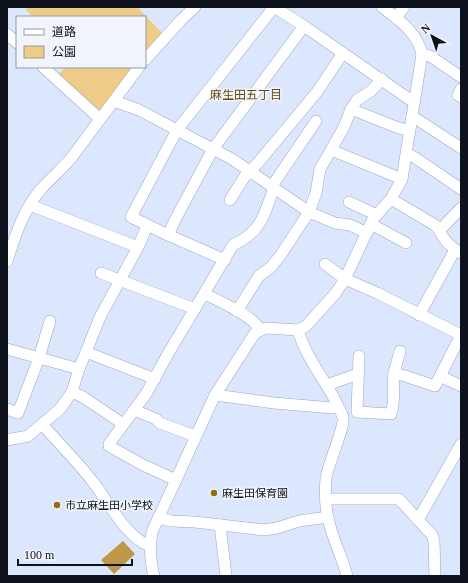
<svg xmlns="http://www.w3.org/2000/svg" width="468" height="583" viewBox="0 0 468 583" font-family="'Times New Roman','Noto Sans JP',serif">
  <style>
    .green { fill: #eecb86 }
    .water { fill: #be9846 }
    .lines { fill: none; stroke-linecap: round; stroke-linejoin: round }
    .minor-casing { stroke: #9ba6c2; stroke-width: 12 }
    .minor { stroke: #fff; stroke-width: 11 }
    .poi-dot { fill: #926e14; stroke: #f1f4fa; stroke-width: 1.5 }
    .labels { text-anchor: middle; dominant-baseline: central; stroke-width: 3; stroke-linejoin: round; paint-order: stroke }
    .poi-label { font-size: 11px; fill: #0e121c; stroke: #f1f4fa; text-anchor: start }
    .neighbourhood-label { font-size: 12px; fill: #664c12; stroke: #f1f4fa }
  </style>
  <rect width="100%" height="100%" fill="#dce7fe"/>
  <g class="green">
    <path d="M28,7H141L139,9L163,34L145,55V17H33L26,10Z"/>
    <path d="M66,67H134L101,109L99,110L93,106L59,74Z"/>
  </g>
  <path class="water" d="M123,541L135,554L114,574L101,560Z"/>
  <g class="lines">
    <g class="minor-casing">
      <g id="minor">
        <path d="M274,7L304,26"/>
        <path d="M396,18L404,7"/>
        <path d="M7,34L17,43"/>
        <path d="M422,54L430,56L461,77"/>
        <path d="M145,60L181,20L195,7"/>
        <path d="M43,67L100,119"/>
        <path d="M461,89L458,95L461,97"/>
        <path d="M114,101L139,110L232,159L309,212L316,193L320,169L331,150L402,179"/>
        <path d="M351,109L357,100L371,91L382,79"/>
        <path d="M412,116L461,148"/>
        <path d="M331,150L344,127L351,109L396,127L410,131"/>
        <path d="M407,154L414,157L461,189"/>
        <path d="M272,186L316,121"/>
        <path d="M391,199L435,225C439,229 440,232 443,237C447,244 454,249 461,253"/>
        <path d="M230,200L245,176L257,164L317,92L343,53"/>
        <path d="M349,202L377,215"/>
        <path d="M30,205L138,247"/>
        <path d="M371,224L406,243"/>
        <path d="M440,230L461,208"/>
        <path d="M168,235L131,217L177,130L274,7"/>
        <path d="M225,260L168,235L175,220L213,149L304,26L409,99L414,100"/>
        <path d="M7,261C15,236 24,208 42,188C52,177 63,168 72,157L139,67"/>
        <path d="M325,264L345,279L377,293L461,335L435,386L405,376L394,373L400,351"/>
        <path d="M101,273L195,309"/>
        <path d="M205,294C219,301 254,316 260,330"/>
        <path d="M237,311L259,276L270,268L280,256L309,212L335,223L350,225L367,233"/>
        <path d="M419,315L455,250"/>
        <path d="M298,330C305,356 323,377 335,400C337,405 341,411 343,417C345,427 328,464 326,478C325,491 325,506 328,518C332,538 342,556 347,576"/>
        <path d="M7,349L79,369L86,352L155,379"/>
        <path d="M86,352L100,317L138,247L147,226"/>
        <path d="M359,356L357,412L391,414C396,401 392,387 394,373"/>
        <path d="M440,376L461,386"/>
        <path d="M327,385L358,374"/>
        <path d="M72,392L83,397L123,424"/>
        <path d="M215,395L274,403L333,408L338,406"/>
        <path d="M7,409L18,413L39,358L50,321"/>
        <path d="M134,410L156,419L160,423L195,436"/>
        <path d="M42,424C59,444 78,462 93,482C108,501 126,538 150,546"/>
        <path d="M7,440L28,436L60,409L72,392L79,369"/>
        <path d="M176,480L141,464L109,446V444L146,394L169,352L233,245C239,242 245,239 249,235C263,225 268,203 274,188"/>
        <path d="M326,499H399L432,535L434,541L435,576"/>
        <path d="M158,518L172,521L195,522L264,530L277,528L299,521L328,517"/>
        <path d="M418,520L461,444"/>
        <path d="M220,525L226,576"/>
        <path d="M154,576C150,560 149,548 152,532L215,395L255,333L266,328L298,330L306,326L335,294L345,279L373,219L391,199L402,179L422,54C417,32 399,20 382,7"/>
      </g>
    </g>
    <use href="#minor" class="minor"/>
  </g>
  <g class="poi-dot">
    <circle cx="214" cy="493" r="4"/>
    <circle cx="57" cy="505" r="4"/>
  </g>
  <g class="labels">
    <g class="poi-label">
      <text x="222" y="493">麻生田保育園</text>
      <text x="65" y="505">市立麻生田小学校</text>
    </g>
    <g class="neighbourhood-label">
      <text x="246" y="95">麻生田五丁目</text>
    </g>
  </g>
  <rect width="468" height="583" fill="none" stroke="#0e121c" stroke-width="16"/>
  <rect x="16" y="16" width="130" height="52" fill="#f1f4fa" stroke="#969aa1"/>
  <rect x="24" y="29" width="20" height="6" fill="#ffffff" stroke="#969aa1"/>
  <text x="52" y="36" font-size="12" fill="#0e121c">道路</text>
  <rect x="24" y="46" width="20" height="12" fill="#eecb86" stroke="#969aa1"/>
  <text x="52" y="56" font-size="12" fill="#0e121c">公園</text>
  <g transform="translate(432 36) rotate(320)" stroke="#f1f4fa" stroke-width="3" paint-order="stroke">
  <path d="M0-3L7 15L0 10L-7 15Z" fill="#0e121c"/>
  <text y="-6" font-size="11" font-weight="bold" text-anchor="middle" fill="#0e121c">N</text>
  </g>
  <path d="M18 559v6h114v-6" fill="none" stroke="#0e121c" stroke-width="2"/>
  <text x="24" y="559" font-size="12" fill="#0e121c" stroke="#f1f4fa" stroke-width="3" paint-order="stroke">100 m</text>
</svg>
